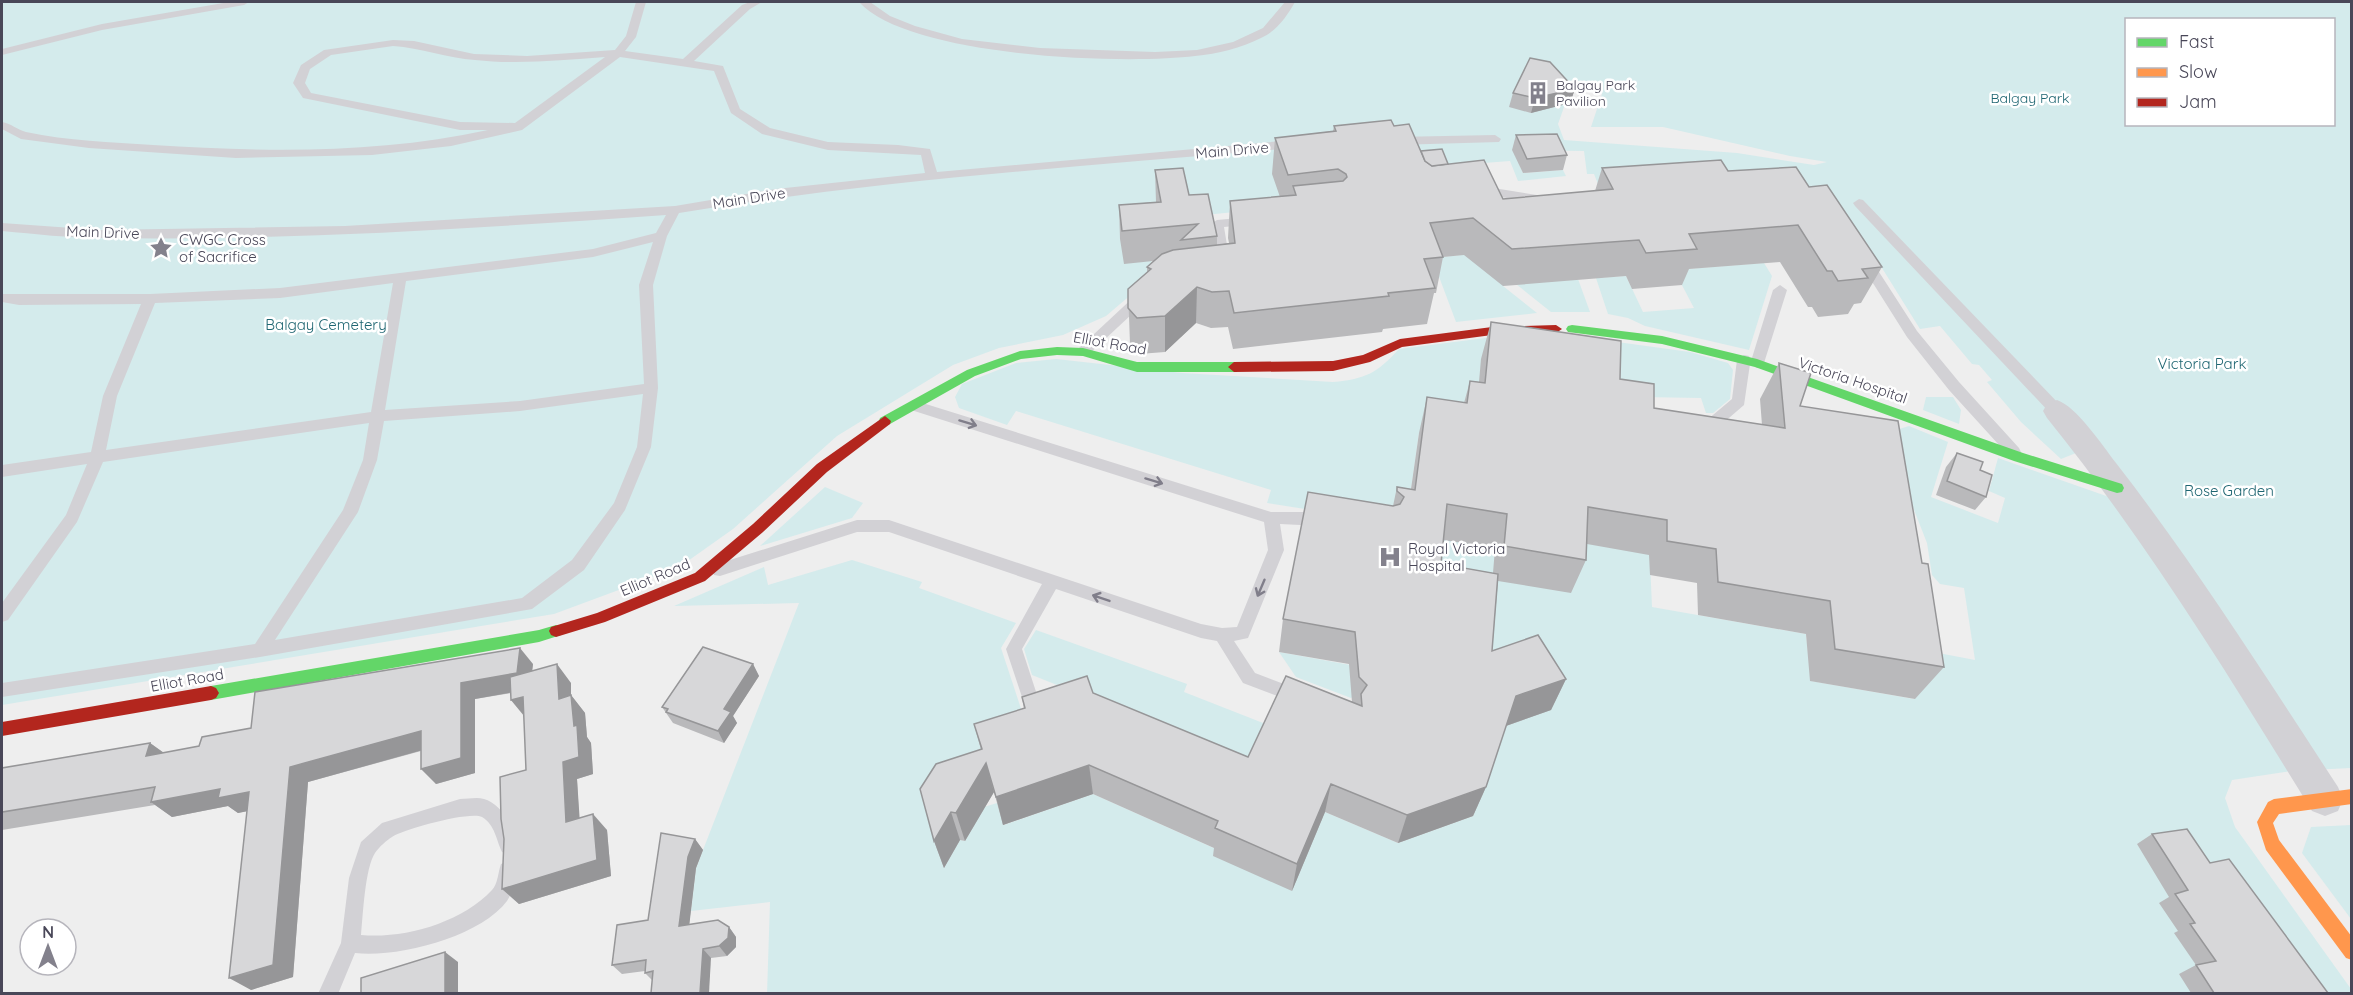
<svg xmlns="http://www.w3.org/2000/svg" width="2353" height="995" viewBox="0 0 2353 995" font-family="Quicksand,sans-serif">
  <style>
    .green { fill: #d4ebec; fill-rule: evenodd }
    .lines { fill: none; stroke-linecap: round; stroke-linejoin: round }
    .lane { fill: #d2d1d5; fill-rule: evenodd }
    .street { fill: #d2d1d5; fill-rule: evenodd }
    .fast { fill: #63d668; fill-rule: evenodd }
    .slow { fill: #ff974d; fill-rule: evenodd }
    .jam { fill: #b3261e; fill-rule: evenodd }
    .wall { fill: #b9b9bb; fill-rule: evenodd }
    .shaded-wall { fill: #969698 }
    .building { fill: #d7d7d9; stroke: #969698; stroke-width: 1.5 }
    .oneway { stroke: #807e8a }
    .labels { text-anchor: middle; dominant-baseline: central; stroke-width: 5; stroke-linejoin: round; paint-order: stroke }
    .far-poi-label { font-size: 14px; fill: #494758; stroke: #fff; text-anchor: start }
    .far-park-label { font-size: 14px; fill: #1f6672; stroke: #fff }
    .street-label { font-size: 15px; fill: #494758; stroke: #fff }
    .poi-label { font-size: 15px; fill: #494758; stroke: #fff; text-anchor: start }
    .park-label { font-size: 15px; fill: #1f6672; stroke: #fff }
  </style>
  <rect width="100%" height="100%" fill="#eee"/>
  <g class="green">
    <path d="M2,2H2351V768L2291,771L2232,780L2225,798L2235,827L2351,989V993L767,994L770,902L691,911L696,868L799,603L674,606L764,567L768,585L852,560L922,582L919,588L1016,623L1001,648L1031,739L982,755L951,855L960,840L965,841L984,807L997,803L1004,825L1093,794L1216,849L1325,812L1398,843L1473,816L1499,740L1419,703L1431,598L1422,536L1546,556L1660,504L1650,561L1652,607L1806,634L1811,681L1914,699L1907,647L1975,660L1964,588L1940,584L1932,575L1927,543L1907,492L1893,431L1909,426L1948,442L1931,497L1998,523L2005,498L1989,491L1998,458L2112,498L2081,451L2061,459L2021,422L1987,382L1992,380L1979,365L1972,364L1940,326L1920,329L1867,244L1836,212L1598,184L1594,174H1587L1584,151L1513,150L1523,173L1563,170L1566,176L1518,181L1510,161L1445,166L1284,207L1205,215L1151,262L1153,276L1106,316L1063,335L999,348L953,365L837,436L733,529L678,568L554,614L2,705ZM2126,20H2334V124H2126ZM1574,79L1602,94L1591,127H1663L1790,156L1827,162L1814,165L1737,153L1564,140L1558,124Z"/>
    <path d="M1481,253L1492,259L1503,286L1537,313L1456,322L1432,258Z"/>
    <path d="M1764,263L1772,276L1749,350L1645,326L1628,318L1608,314L1596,278L1626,276L1643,312L1694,308L1674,270Z"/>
    <path d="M1578,279L1590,312H1551L1516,284Z"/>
    <path d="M1493,337L1475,419L1458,439L1419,433L1406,525L1267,503L1271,490L1016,411L1007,425L959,408L955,397L962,384L1016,363L1056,359L1182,373L1333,382C1366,379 1377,373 1399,349Z"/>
    <path d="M1581,337L1690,352L1728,363L1733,370L1730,399L1713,413H1706L1701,398L1641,397L1607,393Z"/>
    <path d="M1926,397H1953L1961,410L1959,424L1923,410Z"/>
    <path d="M825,487L863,503L852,518L760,546Z"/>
    <path d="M1036,630L1187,684L1184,692L1273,727L1245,787L1096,724L1080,678L1057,685L1032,675L1024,649Z"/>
    <path d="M1279,652L1389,672L1351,698L1296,677Z"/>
    <path d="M2351,825V919L2302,853L2311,827Z"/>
  </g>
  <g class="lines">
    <g class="lane">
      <path d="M229,2H249L244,5L102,30L2,55V49L102,24Z"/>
      <path d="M636,2H646L636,37L625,51L683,59L742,5L750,2H762L750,9L694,61L723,66L740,109L770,128L828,142L898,145L930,149L937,172L1293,140L1299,144L1293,148C1088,166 882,179 679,213L667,236L653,285L658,388L651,447L625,510L584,570L532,609L260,657L2,697V683L255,644L343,510L363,460L369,423L103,462L77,522L8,620L2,622V603L66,515L87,464L2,477V465L91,452L103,396L141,304L19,305L2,302V294H150L280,288L593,249L656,233L666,215C479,228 290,241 102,238C69,238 35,234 2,231V223L100,230L345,226L675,206L776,189L925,173L921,155L828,150L762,134L731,113L714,71L620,57L522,130L451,146L372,155L236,158L89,148L21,139L2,129V122C10,123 18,130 26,132C68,141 111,142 153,145C265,152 379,154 488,130H460L303,98L293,83L301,65L324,50L393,40L414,41L474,54L527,56L615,50L626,36ZM393,46C421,48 447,58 475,60C519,65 562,60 605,57L515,123L460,122L311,93L305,83L310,69L331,55ZM653,242L639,285L644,384L520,401L385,410L406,281L593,257ZM393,283L371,412L106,450L117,396L155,303L280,298ZM643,394L637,447L614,503L572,560L522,598L275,640L358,512L377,460L384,421L520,411Z"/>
      <path d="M859,2H870L890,16L915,26L962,39L1040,48L1155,52L1197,50L1233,42L1263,28L1285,2H1295C1287,16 1277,31 1261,38C1241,48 1218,54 1195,56C1123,65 909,57 859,2Z"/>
      <path d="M1495,135L1501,139L1499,142L1395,145L1389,141L1395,137Z"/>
      <path d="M1481,186L1543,196L1549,200L1543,204L1477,193V187Z"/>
      <path d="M1859,199L1863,200L2062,407L2064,411L2062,415H2052L1855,206L1853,203Z"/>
      <path d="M1250,217L1254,218L1256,221L1254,224L1224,227L1230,263L1229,266H1219L1211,224L1217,220Z"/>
      <path d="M1865,257L1870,258L1917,331L1959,382L2019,448L2021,452L2019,456H2009L1949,390L1907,337L1859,261Z"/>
      <path d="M1780,285L1787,290L1764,363L1757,368L1750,364L1744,405L1715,430L1710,431L1696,429L1694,425L1696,421L1707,420L1732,399L1737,360L1744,355L1749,356L1751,361L1773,290Z"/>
      <path d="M1142,292L1147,294L1149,297L1147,300L1088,355H1078L1076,352L1078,349L1137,294Z"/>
      <path d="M913,400L1271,512H1307L1326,516L1329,520L1326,524L1321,526L1280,524L1284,550L1248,638L1234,641L1255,673L1305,692L1307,697L1305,702L1299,704L1243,683L1217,641L1201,638L1056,589L1022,649L1041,707L1039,712L1033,715L1027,712L1006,649L1042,584L889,532H857L720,576L714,575L712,570L714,565L857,520H889L1201,624L1222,628L1237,627L1268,550L1264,522L908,409L906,405Z"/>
      <path d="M460,799C468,799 477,797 484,799C502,804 522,834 514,852L508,855L502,852C496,839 495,825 482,817C470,811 404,829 392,837C387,840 379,847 375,853C365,868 363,915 361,935C404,939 461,923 492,890C498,884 498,872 501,864L508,861L515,864L517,870C515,880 513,892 507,901C480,937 398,958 355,953L338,994H318L341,943L349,878L361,842L382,823Z"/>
    </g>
    <path class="street" d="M2057,400C2077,407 2102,445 2116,463C2196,566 2266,677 2338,787L2343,799L2338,811L2325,816L2312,811C2229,676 2147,542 2047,418L2043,411L2047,404Z"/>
    <g class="fast">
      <path d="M1572,325L1662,336L1757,359L2023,453L2122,484L2124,488L2122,492L2117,493L2014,461L1755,367L1662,344L1568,332L1566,329L1568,326Z"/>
      <path d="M1057,347L1083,348L1137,362H1234L1240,367L1234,372H1137L1083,356L1057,355L1021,359L975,376L890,424L885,426L879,421L880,418L967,370L1020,351Z"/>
      <path d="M556,625L561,627L563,631L561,635L539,642L211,700L206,698L203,693L206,688L211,686L539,630Z"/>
    </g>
    <path class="slow" d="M2352,789V804L2279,814L2273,823L2279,840L2352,937V960L2346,958L2266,850L2257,822L2268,802L2274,799Z"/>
    <g class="jam">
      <path d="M1556,325L1562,329L1556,333L1492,335L1402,347L1370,362L1333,371L1234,372L1228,367L1234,362L1333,361L1363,355L1400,339L1492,327Z"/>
      <path d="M885,416L891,421L890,424L827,472L763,532L705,581L605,622L556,637L551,635L549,631L551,627L597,613L695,573L753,524L817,464Z"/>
      <path d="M211,686L216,688L219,693L216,698L211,700L2,736V722Z"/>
    </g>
  </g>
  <g class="wall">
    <path d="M1575,89L1570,103L1531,113L1509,107L1513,93Z"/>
    <path d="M1334,126H1394L1421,151L1448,164L1503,199L1595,191L1602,168L1728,171L1809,187L1882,267L1861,303L1854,304L1848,314L1818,317L1812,307H1808L1780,262L1689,269L1682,285L1632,289L1626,276L1503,286L1464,255L1443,257L1436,293H1434L1427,324L1383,329L1382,332L1233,349L1228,327L1211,328L1196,323L1165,352L1139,354L1130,344L1128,289L1147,272V267L1153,261L1124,264L1120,239L1119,205L1156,202L1155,170L1189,195L1217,236V245L1229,243L1228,238L1230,201L1280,197L1272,174L1275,138L1333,131Z"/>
    <path d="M1516,135L1567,155L1563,170L1523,173L1512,150Z"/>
    <path d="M1491,322L1620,379L1654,408L1762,425L1760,399L1779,363L1800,406L1922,563L1944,667L1915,699L1810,681L1806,634L1698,615L1697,583L1650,575L1649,555L1587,544L1586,560L1571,593L1498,581L1492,651L1566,679L1551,710L1506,726L1486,787L1473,816L1398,843L1325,812L1292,891L1213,856L1214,848L1093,794L1003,825L994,792L965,841L960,840L944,868L934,841L981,750L974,724L1024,709L1022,697L1093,693L1248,757L1352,702L1349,664L1279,652L1283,619L1393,506L1397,487L1411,489L1419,433L1427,397L1464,403L1470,381L1479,382L1481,359ZM1443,540L1495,548L1493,573L1441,564Z"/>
    <path d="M1957,453L1980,470L1986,497L1975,510L1936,495L1946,467Z"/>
    <path d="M533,664L532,671L571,683V695L585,713L587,737L591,743L593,774L577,779L579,818L607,830L611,876L519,904L502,889L526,770L524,716L511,700V693L475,699V773L436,784L421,751L308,782L293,977L251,990L247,811L238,813L228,806L172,817L155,805L2,830V768L150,743L164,753L199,746L251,728Z"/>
    <path d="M753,664L759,676L733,716L737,723L724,743L673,723L662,707Z"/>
    <path d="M2152,834L2210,863L2328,993H2191L2179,974L2196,965L2174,933L2178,931L2159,903L2169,897L2137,844Z"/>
    <path d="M695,839L703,850L696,868L689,924L729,927L736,937V947L727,956L711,958L652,980L645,973V971L622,974L612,965L648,920Z"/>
  </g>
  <g class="shaded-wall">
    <path d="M1575,89L1570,103L1531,113L1535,98Z"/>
    <path d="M1197,287L1196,323L1165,352V316Z"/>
    <path d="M520,648L533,664L530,689L475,699V773L436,784L421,769L461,683Z"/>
    <path d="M557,664L571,683V695L585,713L587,737L591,743L593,774L577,779L581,839L566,822L563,762L574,726L559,699Z"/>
    <path d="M753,664L759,676L733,716L737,723L724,743L718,731L724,709Z"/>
    <path d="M1566,679L1551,710L1503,727L1516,696Z"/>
    <path d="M523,697L526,718L511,700Z"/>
    <path d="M421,731L437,746L308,782L293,977L251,990L229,978L290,767Z"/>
    <path d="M150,743L171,758L146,756Z"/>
    <path d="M986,763L994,792L965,841L956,813Z"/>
    <path d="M1089,765L1093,794L1003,825L996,797Z"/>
    <path d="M1331,784L1325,812L1292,891L1297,864Z"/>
    <path d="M1486,787L1473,816L1398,843L1407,815Z"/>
    <path d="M220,789L249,792L268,807L238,813L228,806L172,817L151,802Z"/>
    <path d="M951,812L960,840L944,868L934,841Z"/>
    <path d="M593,814L607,830L611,876L519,904L502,889Z"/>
    <path d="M695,839L703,850L696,868L688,936L679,926L688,857Z"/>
    <path d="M729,927L736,937V947L727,956L719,946Z"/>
    <path d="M703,949L711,958L709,993H700Z"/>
    <path d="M445,952L458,962V993H445Z"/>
  </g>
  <g class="building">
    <path d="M1530,58L1550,62L1575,89L1535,98L1513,93Z"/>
    <path d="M1391,120L1394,126L1409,124L1425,161L1432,166L1484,160L1503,199L1613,189L1602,168L1721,160L1728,171L1796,167L1809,187L1827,185L1882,267L1862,269L1868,278L1838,281L1832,271H1827L1798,225L1689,234L1697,249L1646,253L1639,240L1512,249L1473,218L1430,223L1443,257L1424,259L1435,288L1388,293L1389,296L1234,313L1229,291L1212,292L1197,287L1165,316L1137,318L1128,308V289L1151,269L1147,267L1162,254L1173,250L1235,243L1230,201L1296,195L1293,186L1343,181L1347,177L1346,174L1338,169L1288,175L1275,138L1336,131L1334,126Z"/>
    <path d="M1557,134L1567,155L1527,159L1516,135Z"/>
    <path d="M1442,149L1448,164L1432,166L1425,161L1421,151Z"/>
    <path d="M1183,168L1189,195L1208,194L1217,236L1181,240L1198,224L1122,231L1119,205L1161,202L1155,170Z"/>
    <path d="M1491,322L1621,341L1620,379L1654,384V408L1785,428L1779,363L1811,373L1800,406L1898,421L1922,563L1928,564L1944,667L1835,649L1830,601L1718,582L1716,549L1667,541V520L1588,507L1586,560L1504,546L1507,514L1447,504L1441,564L1498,574L1492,651L1538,635L1566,679L1516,696L1486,787L1407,815L1331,784L1297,864L1215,828L1218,821L1089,765L996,797L986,763L956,813L951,812L934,841L920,789L936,764L982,749L974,724L1025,708L1022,697L1087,676L1093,693L1248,757L1286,676L1362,706L1361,694L1367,685L1359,677L1355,632L1283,619L1308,492L1393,506L1400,504L1404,497L1397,491V487L1415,490L1427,397L1467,403L1470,381L1485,383Z"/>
    <path d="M1957,453L1983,462L1980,470L1992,475L1986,497L1947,481Z"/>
    <path d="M703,647L753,664L724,709L731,712L718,731L666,712L668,709L662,707Z"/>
    <path d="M520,648L517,673L461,683V758L421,769V731L290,767L273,965L229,978L249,792L218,798L220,789L151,802L155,787L2,812V768L150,743L146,756L199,746L202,737L251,728L255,692Z"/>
    <path d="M557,664L559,699L571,695L574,726L577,725L579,757L563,762L566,822L593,814L597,860L502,889L504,839L501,819L500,777L526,770L523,697L511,700L510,677Z"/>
    <path d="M2187,829L2210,863L2229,859L2328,993H2214L2196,965L2216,961L2190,924L2195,923L2175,894L2188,890L2152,834Z"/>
    <path d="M661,833L695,839L688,857L679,926L718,920L729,927L728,938L719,946L703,949L700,993H651L653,971L645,973L646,960L612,965L617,925L648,920Z"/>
    <path d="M445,952V993H361V978Z"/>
  </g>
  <defs><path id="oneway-shaft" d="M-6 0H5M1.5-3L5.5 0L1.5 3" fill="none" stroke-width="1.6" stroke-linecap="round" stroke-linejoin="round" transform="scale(1.5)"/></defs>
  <g class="oneway">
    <use href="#oneway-shaft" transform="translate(968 423) rotate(17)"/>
    <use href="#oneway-shaft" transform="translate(1154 481) rotate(17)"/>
    <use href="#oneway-shaft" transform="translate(1261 588) rotate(113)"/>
    <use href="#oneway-shaft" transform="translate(1101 598) rotate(-161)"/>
  </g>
  <defs>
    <g id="building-bare" transform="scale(1.8)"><path d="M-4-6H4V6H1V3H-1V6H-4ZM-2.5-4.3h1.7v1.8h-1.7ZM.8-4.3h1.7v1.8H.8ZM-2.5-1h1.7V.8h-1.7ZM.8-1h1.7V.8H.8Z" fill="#83818c" stroke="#fff" stroke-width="2.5" paint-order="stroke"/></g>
    <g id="sight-bare" transform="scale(1.8)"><path d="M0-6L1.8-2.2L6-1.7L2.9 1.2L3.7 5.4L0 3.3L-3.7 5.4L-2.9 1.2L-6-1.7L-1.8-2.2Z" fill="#83818c" stroke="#fff" stroke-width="2.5" paint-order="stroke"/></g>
    <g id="hospital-bare" transform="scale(1.8)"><path d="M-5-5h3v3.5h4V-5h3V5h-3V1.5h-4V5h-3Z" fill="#83818c" stroke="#fff" stroke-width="2.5" paint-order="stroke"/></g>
  </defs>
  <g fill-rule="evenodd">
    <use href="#building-bare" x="1538" y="93"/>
    <use href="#sight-bare" x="161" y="248"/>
    <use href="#hospital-bare" x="1390" y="557"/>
  </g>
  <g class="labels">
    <g class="far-poi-label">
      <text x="1556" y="85">Balgay Park<tspan x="1556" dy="16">Pavilion</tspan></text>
    </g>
    <g class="far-park-label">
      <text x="2030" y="98">Balgay Park</text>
    </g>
    <g class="street-label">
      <text transform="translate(1232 150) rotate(-5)">Main Drive</text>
      <text transform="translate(749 198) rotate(-9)">Main Drive</text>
      <text transform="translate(103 232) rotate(2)">Main Drive</text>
      <text transform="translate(1110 343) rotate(10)">Elliot Road</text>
      <text transform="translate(1853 380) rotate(19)">Victoria Hospital</text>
      <text transform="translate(655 577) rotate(-23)">Elliot Road</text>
      <text transform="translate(187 680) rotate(-10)">Elliot Road</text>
    </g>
    <g class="poi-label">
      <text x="179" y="239">CWGC Cross<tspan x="179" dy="17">of Sacrifice</tspan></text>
      <text x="1408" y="548">Royal Victoria<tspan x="1408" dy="17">Hospital</tspan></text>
    </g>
    <g class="park-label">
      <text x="326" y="324">Balgay Cemetery</text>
      <text x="2202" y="363">Victoria Park</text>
      <text x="2229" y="490">Rose Garden</text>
    </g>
  </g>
  <rect width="2353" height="995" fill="none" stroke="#494758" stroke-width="6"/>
  <rect x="2125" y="18" width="210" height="108" fill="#ffffff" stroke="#b6b5bc" stroke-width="1.5"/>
  <rect x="2137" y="38" width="30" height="9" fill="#63d668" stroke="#b6b5bc" stroke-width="1.5"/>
  <text x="2179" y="48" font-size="18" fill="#494758">Fast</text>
  <rect x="2137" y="68" width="30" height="9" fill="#ff974d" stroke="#b6b5bc" stroke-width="1.5"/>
  <text x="2179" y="78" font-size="18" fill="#494758">Slow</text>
  <rect x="2137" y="98" width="30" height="9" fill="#b3261e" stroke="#b6b5bc" stroke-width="1.5"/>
  <text x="2179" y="108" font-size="18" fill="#494758">Jam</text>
  <g transform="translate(48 947)"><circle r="28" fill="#ffffff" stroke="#b6b5bc" stroke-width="1.5"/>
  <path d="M0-4.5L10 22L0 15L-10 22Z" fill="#83818c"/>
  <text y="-9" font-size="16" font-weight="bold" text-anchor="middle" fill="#494758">N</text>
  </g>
</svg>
